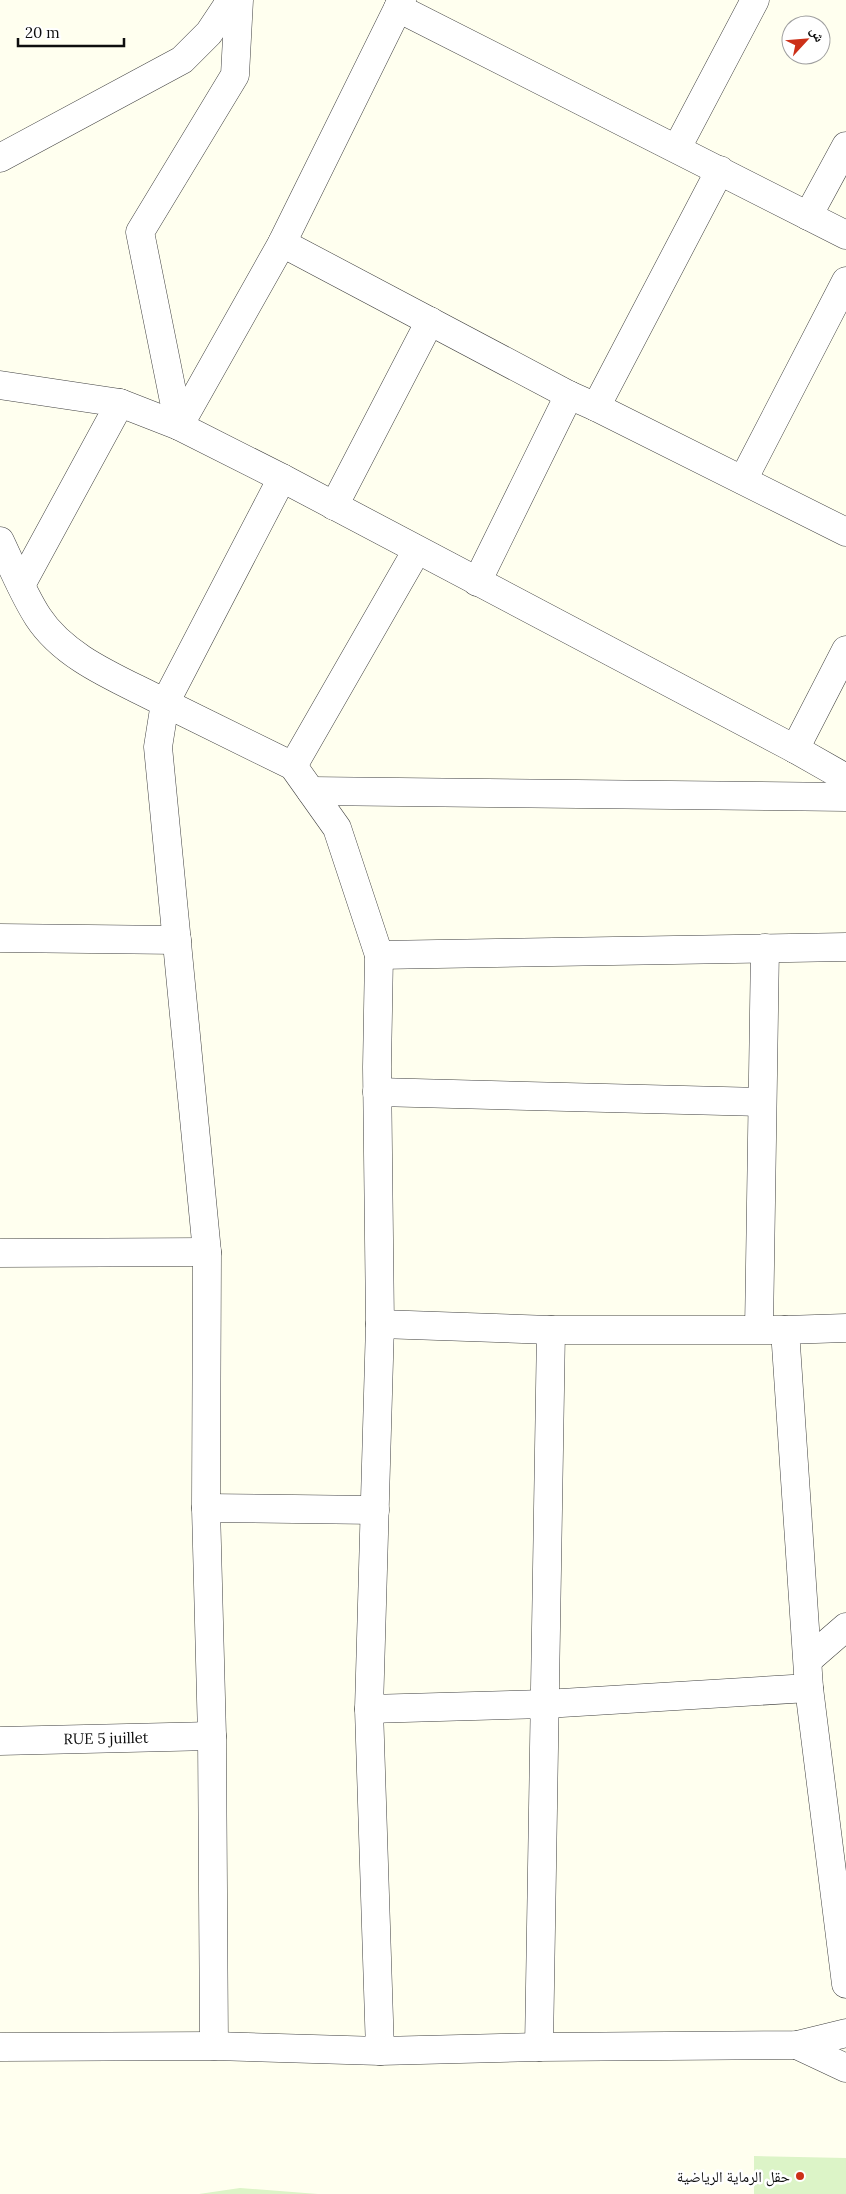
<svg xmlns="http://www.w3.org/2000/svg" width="846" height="2194" viewBox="0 0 846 2194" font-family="Lora,'Noto Naskh Arabic',serif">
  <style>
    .pitch { fill: #dcf4c7 }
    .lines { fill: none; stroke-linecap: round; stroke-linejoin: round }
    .minor-casing { stroke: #414141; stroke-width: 29 }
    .minor { stroke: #fff; stroke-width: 28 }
    .poi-dot { fill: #cc3018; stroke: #fff; stroke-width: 2 }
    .labels { text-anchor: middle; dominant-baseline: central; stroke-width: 5; stroke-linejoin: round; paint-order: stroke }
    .street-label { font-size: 15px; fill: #0e0e0e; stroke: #fff }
    .poi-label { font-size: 15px; fill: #0e0e0e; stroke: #fff; text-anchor: end }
  </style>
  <rect width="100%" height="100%" fill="#ffffef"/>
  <g class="pitch">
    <path d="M754,2156L846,2158V2194H754Z"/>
    <path d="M240,2188L318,2194H199Z"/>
  </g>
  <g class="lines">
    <g class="minor-casing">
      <g id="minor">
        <path d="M239,0L235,75L140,232L179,426L282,478L795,749L846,778"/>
        <path d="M398,8L846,235"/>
        <path d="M677,148L755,0"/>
        <path d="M0,158L182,60L209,33L231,0"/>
        <path d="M808,216L846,146"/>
        <path d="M282,243L569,395L596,407L846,532"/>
        <path d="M0,385L120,403L21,585"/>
        <path d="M120,403L179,426L282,243L402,0"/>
        <path d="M596,407L720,170"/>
        <path d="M282,478L165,703L293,766L337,828L379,955L377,1067L380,1324L369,1709L380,2051"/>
        <path d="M743,480L846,281"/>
        <path d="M334,506L430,321"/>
        <path d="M0,541C12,566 23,594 38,617C66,660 122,680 165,703L158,747L207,1252L206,1508L212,1736L214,2046"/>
        <path d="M477,582L569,395"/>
        <path d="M795,749L846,650"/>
        <path d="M293,766L417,550"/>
        <path d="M311,791L846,797"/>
        <path d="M0,938L177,940"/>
        <path d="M379,955L846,947"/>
        <path d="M377,1092L762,1102"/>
        <path d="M0,1253L207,1252"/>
        <path d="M380,1324L551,1330H785L846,1328"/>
        <path d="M759,1329L765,948"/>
        <path d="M785,1330L809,1688L846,1984"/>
        <path d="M206,1508L375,1510"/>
        <path d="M808,1660L846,1627"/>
        <path d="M369,1709L545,1704L809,1688"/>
        <path d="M0,1741L212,1736"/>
        <path d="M797,2045L846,2068"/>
        <path d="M0,2047L214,2046L380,2051L539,2047L797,2045L846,2033"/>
        <path d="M539,2047L551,1330"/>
      </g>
    </g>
    <use href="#minor" class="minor"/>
  </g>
  <circle class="poi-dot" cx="800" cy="2176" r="5"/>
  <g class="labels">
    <g class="street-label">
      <text transform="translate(106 1738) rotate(-1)">RUE 5 juillet</text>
    </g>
    <g class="poi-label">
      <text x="790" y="2176">حقل الرماية الرياضية</text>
    </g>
  </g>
  <g transform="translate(806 40) rotate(64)"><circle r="24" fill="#ffffff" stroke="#9f9f9f"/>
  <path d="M0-4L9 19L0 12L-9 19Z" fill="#cc3018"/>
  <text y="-8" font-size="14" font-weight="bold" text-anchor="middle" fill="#0e0e0e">ش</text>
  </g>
  <path d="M18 38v8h106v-8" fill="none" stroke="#0e0e0e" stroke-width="2.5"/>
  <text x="25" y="38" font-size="15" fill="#0e0e0e" stroke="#ffffff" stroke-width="4" paint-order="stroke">20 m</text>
</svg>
